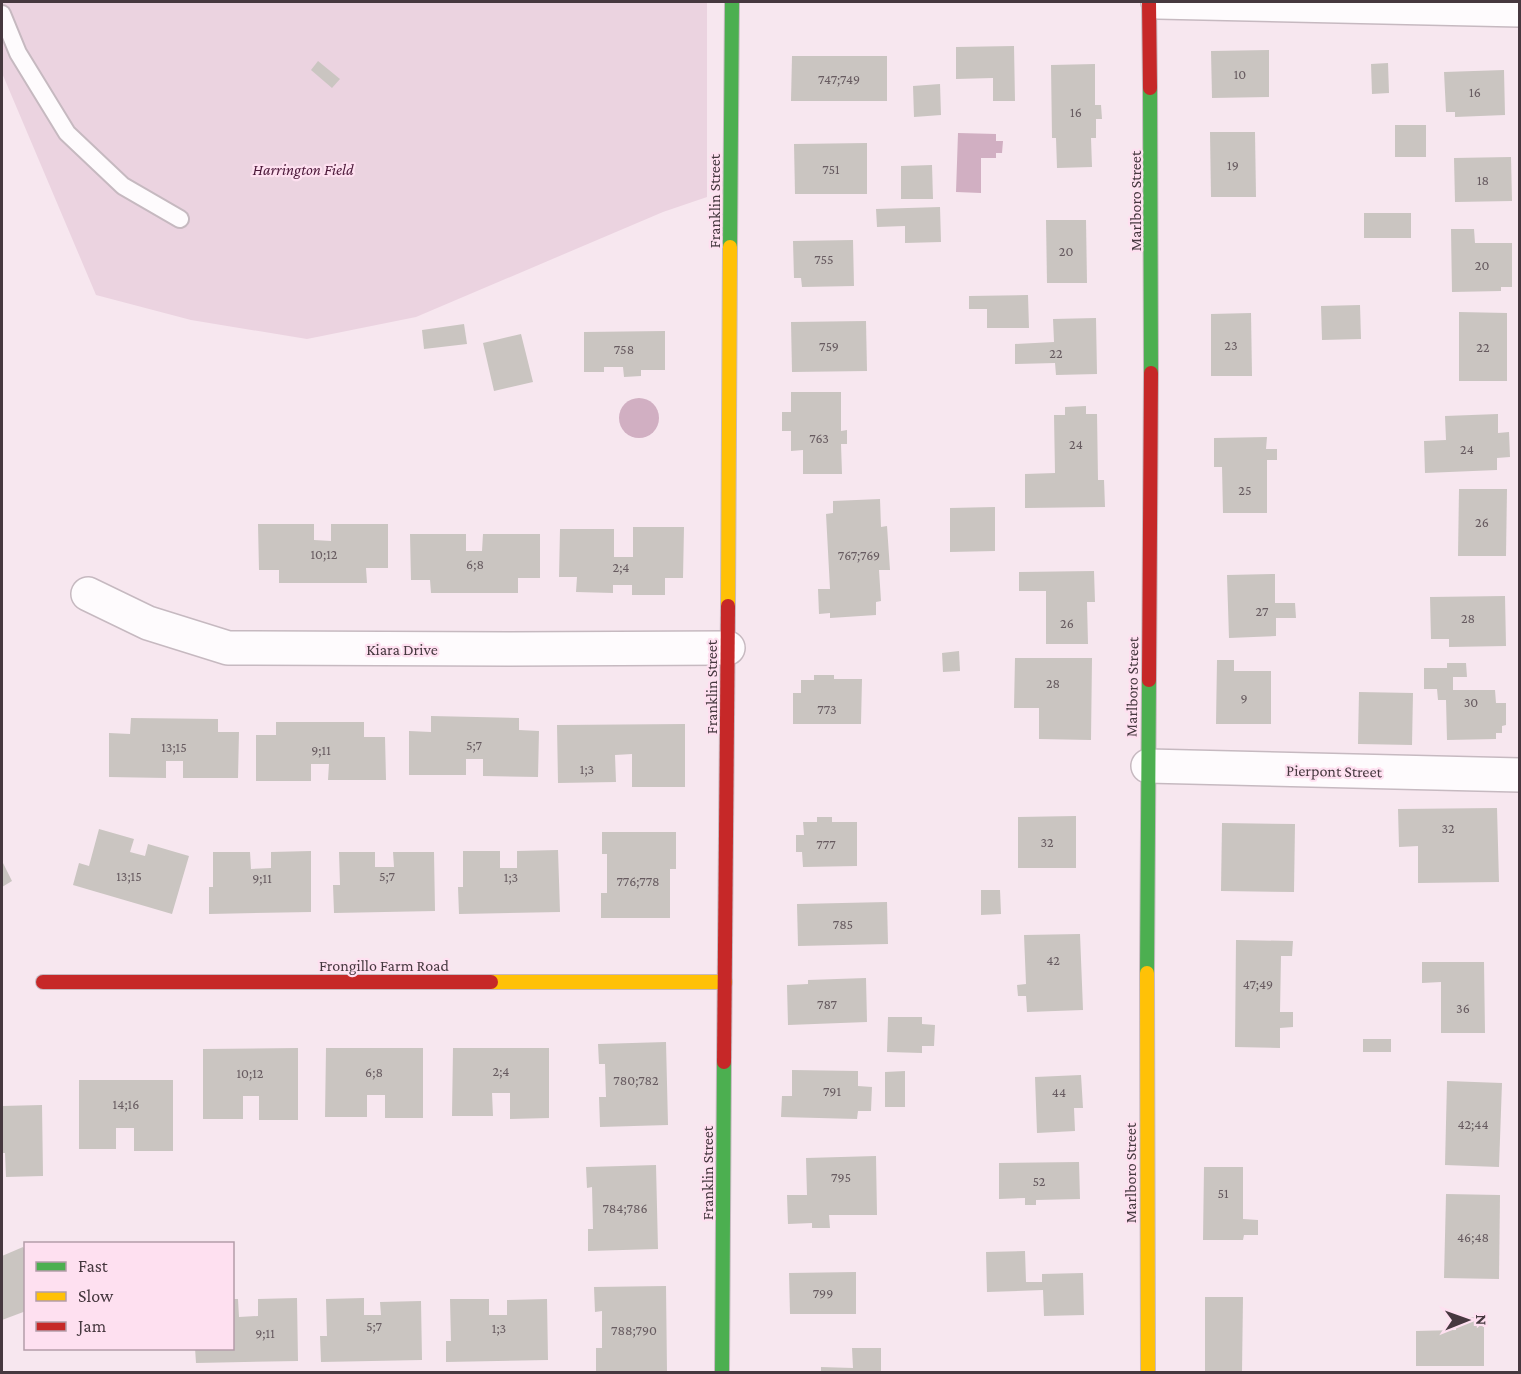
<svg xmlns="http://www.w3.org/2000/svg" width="1521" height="1374" viewBox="0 0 1521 1374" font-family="'Crimson Pro',serif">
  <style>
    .green { fill: #ebd3e0 }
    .water { fill: #d1afc2 }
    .building { fill: #cac5c1 }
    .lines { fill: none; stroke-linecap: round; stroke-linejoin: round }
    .lane-casing { stroke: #c6b9c0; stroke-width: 20 }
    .street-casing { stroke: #c6b9c0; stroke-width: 36 }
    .fast-casing { stroke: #c6b9c0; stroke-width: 16 }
    .slow-casing { stroke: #c6b9c0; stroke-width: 16 }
    .jam-casing { stroke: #c6b9c0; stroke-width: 16 }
    .lane { stroke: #fefbfd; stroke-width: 16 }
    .street { stroke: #fefbfd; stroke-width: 33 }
    .fast { stroke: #4caf50; stroke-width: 14 }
    .slow { stroke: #ffc107; stroke-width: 14 }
    .jam { stroke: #c62828; stroke-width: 14 }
    .labels { text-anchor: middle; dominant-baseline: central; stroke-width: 4.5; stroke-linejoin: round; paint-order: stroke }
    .number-label { font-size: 14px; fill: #675b60 }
    .park-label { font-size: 16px; font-style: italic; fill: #4b1839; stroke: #fee0f0 }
    .street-label { font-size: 16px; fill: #46383f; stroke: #fee0f0 }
  </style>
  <rect width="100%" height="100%" fill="#f7e7ef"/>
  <path class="green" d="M2,2H707V197L663,212L416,317L307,339L191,320L96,295L2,73Z"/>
  <g class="water">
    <path d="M958,133L996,134V141H1003L1002,153H996V158H981V193L956,192Z"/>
    <circle cx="639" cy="418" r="20"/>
  </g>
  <g class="building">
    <path d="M1014,46L1015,101H993V78L956,79V47Z"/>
    <path d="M1269,50V97L1212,98L1211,51Z"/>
    <path d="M792,56H887V101H791Z"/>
    <path d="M318,61L340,79L332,88L311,70Z"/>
    <path d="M1388,63L1389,93L1372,94L1371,64Z"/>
    <path d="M1095,64V105H1101L1102,119H1096V138H1091L1092,167L1057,168L1056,138H1052L1051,65Z"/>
    <path d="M1504,70L1505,115L1455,117V112H1446L1444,72Z"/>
    <path d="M940,84L941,115L914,117L913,86Z"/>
    <rect x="1395" y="125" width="31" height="32"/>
    <path d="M1210,132H1255L1256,197H1211Z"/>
    <path d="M867,143V194H795L794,144Z"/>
    <path d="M1511,157L1512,201L1455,202L1454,158Z"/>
    <path d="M932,165L933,199H901V166Z"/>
    <path d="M940,207L941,242L905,243V226L877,227L876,209Z"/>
    <rect x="1364" y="213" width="47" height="25"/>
    <path d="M1046,220H1086L1087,283H1047Z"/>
    <path d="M1451,229H1474L1475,243H1512V287H1501V291L1452,292Z"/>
    <path d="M853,240L854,286L802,287L801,278H794L793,241Z"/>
    <path d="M1028,295L1029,328H987V309H969V296Z"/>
    <path d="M1360,305L1361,339L1322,340L1321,306Z"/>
    <path d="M1459,312L1507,313V381H1459Z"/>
    <path d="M1251,313L1252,376H1211V314Z"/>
    <path d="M1096,318L1097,374L1056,375L1055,363L1015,364V344L1054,342L1053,319Z"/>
    <path d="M866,321L867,371L792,372L791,322Z"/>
    <path d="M464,324L467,344L424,349L422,330Z"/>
    <path d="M665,331V370H641V376L624,377L623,367H604V372H584V332Z"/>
    <path d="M521,334L533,382L494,391L483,343Z"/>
    <path d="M791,392H841V431L847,430V444H841L842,474H803V450L791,451V431H782V412H791Z"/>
    <path d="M1086,406V414H1097L1098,480H1104L1105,507L1025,508V474L1055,473L1054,415H1065V407Z"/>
    <path d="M1498,414V433L1509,432L1510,457L1497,458V470L1425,473L1424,441L1446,440L1445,416Z"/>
    <path d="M1267,437L1266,449H1277V460H1267V513H1223L1222,467H1214V438Z"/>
    <path d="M1459,489H1507L1506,556H1458Z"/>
    <path d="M880,499L881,527L887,526L890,570H879L881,601L876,602V615L830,618V613L819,614L818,589H830L826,514L833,513V501Z"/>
    <path d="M995,507V551L950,552V508Z"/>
    <path d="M258,524H314V540L331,541V524H388V568H366L367,583H279V570H259Z"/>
    <path d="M633,527H684L683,578H665V595H632V585H613V593L576,592L577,577H559L560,529H614V557H633Z"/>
    <path d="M410,534H466V551H482L483,534H540V578H518V593H431L430,580H411Z"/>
    <path d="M1094,571L1095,602H1087L1088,644H1046V591H1019V572Z"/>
    <path d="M1275,574V603H1295L1296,618H1276V636L1229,638L1227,575Z"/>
    <path d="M1505,596L1506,646L1449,647V639H1431L1430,597Z"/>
    <path d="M959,651L960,671L943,672L942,653Z"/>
    <path d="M1015,658H1092L1091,740L1039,739V708H1014Z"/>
    <path d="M1217,660H1234V671H1271V724H1216Z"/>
    <path d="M1447,663H1466L1467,677H1453V690H1495L1496,703H1506V725L1502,726V733H1496V739L1447,740L1446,700H1438L1437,689H1424V668H1447Z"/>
    <path d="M814,675H834V679H862L861,724H793V693H801V680H814Z"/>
    <path d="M1359,692L1413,693L1412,745L1358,744Z"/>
    <path d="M431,716L519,718V730L539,731L538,777L483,776V759H466V775H409V731L431,732Z"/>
    <path d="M131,718L218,719V732H239L238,778H183V761H166V778L109,777V733L130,734Z"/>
    <path d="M276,722H364V737H385L386,780H328L329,764H311V781H256V735H276Z"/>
    <path d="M685,724V787H632V754L615,755L616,782L558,783L557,725Z"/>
    <path d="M1497,808L1499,882L1418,883V846L1399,847L1398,809Z"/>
    <path d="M1076,816V868H1018V817Z"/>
    <path d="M817,817H832V822H857V866L803,867L802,852H796V835H804L803,822H817Z"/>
    <path d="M1222,823L1295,824L1294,892L1221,891Z"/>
    <path d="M99,829L134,839L130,852L145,856L148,844L189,856L172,914L73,885L79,863L89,866Z"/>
    <path d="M602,832H676V869H670V918H601V893H607V854H602Z"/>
    <path d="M558,850L560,912L459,914L458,887H463V851H500V868H517V851Z"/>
    <path d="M311,851V912L209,914V887H213V852H250L251,869L271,868V852Z"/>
    <path d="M339,852H375V867H394L393,852H434L435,911L334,913L333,885H340Z"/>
    <path d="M2,861L12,881L2,887Z"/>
    <path d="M981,890H1000L1001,914L981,915Z"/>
    <path d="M887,902L888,944L798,946L797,904Z"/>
    <path d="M1080,934L1083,1010L1027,1012L1026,996H1018L1017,985L1026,984L1024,935Z"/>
    <path d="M1236,940L1293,941L1292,956H1281L1280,1012H1293V1027L1280,1028V1048L1235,1047Z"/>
    <path d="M1422,962H1484L1485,1033H1441V982L1422,983Z"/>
    <path d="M866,978L867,1022L788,1025L787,985L808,984V980Z"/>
    <path d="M888,1017H922V1024L935,1025L934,1046H922V1053L887,1052Z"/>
    <rect x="1363" y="1039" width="28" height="13"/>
    <path d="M666,1042L668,1125L600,1127L599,1097H606L605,1064H599L598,1044Z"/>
    <path d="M298,1048V1120H259V1096H243V1119H203V1049Z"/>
    <path d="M326,1048H423V1118H385V1095H367V1117H325Z"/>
    <path d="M453,1048H549V1118L510,1119V1093H492L493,1116H452Z"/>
    <path d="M792,1070L858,1071V1086L872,1087L871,1111H858L857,1119L781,1117L782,1096H792Z"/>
    <path d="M905,1071V1107H885V1072Z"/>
    <path d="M1081,1075L1083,1108H1074L1075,1131L1037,1133L1035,1077Z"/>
    <path d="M79,1080H173V1151H134V1128H116V1149H79Z"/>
    <path d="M1447,1081L1502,1083L1499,1167L1445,1165Z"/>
    <path d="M42,1105L43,1176L6,1177L5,1153H2V1106Z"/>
    <path d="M876,1156L877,1215H829L830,1228H812V1223L788,1224L787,1195H807L806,1158Z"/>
    <path d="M1079,1162L1080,1199L1036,1200V1205H1025V1198L999,1199V1163Z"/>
    <path d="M656,1165L658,1249L588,1251V1229H593L592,1187L587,1188L586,1167Z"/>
    <path d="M1204,1167H1243V1219L1258,1220V1235H1244L1243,1240H1203Z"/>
    <path d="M1446,1194L1500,1195L1499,1279L1444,1278Z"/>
    <path d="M23,1247L26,1252V1311L2,1320V1256Z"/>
    <path d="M1025,1251L1026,1282H1042V1274L1083,1273L1084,1315L1044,1316L1043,1290L987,1292L986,1252Z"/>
    <path d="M856,1272V1314H790L789,1273Z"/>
    <path d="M666,1286L667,1372H596V1348H602V1311L595,1312L594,1287Z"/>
    <path d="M1205,1297H1243L1242,1372H1205Z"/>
    <path d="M297,1298L298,1361L196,1363L195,1348H232V1299H238L239,1317L258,1316V1299Z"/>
    <path d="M364,1298V1315H381L380,1302L421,1301L422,1360L321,1362L320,1336H327L326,1299Z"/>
    <path d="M450,1299H489V1315H507V1300L547,1299L548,1360L446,1362V1341H451Z"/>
    <path d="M1484,1317V1366H1416V1331L1456,1330V1318Z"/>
    <path d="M852,1348H881V1372H821V1367L853,1368Z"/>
  </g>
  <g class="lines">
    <g class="lane-casing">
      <path id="lane" d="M2,14L18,53L67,133L123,186L180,219"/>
    </g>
    <g class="street-casing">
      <g id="street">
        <path d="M1158,2L1520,10"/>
        <path d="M88,594L148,623L228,648L509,649L728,648"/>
        <path d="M1148,766L1520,775"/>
      </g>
    </g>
    <g class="fast-casing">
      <g id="fast">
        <path d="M1150,88L1151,373"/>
        <path d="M730,247L732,2"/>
        <path d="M1147,973L1149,680"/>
        <path d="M722,1372L724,1062"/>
      </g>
    </g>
    <g class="slow-casing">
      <g id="slow">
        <path d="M728,606L730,247"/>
        <path d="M1147,973L1148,1372"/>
        <path d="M491,982H725"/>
      </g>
    </g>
    <g class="jam-casing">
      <g id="jam">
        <path d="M1149,2L1150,88"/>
        <path d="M1149,680L1151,373"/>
        <path d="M43,982H491"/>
        <path d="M724,1062L728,606"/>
      </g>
    </g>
    <use href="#lane" class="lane"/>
    <use href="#street" class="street"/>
    <use href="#fast" class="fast"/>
    <use href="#slow" class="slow"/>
    <use href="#jam" class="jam"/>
  </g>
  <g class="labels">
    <g class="number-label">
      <text x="1240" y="74">10</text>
      <text x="839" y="79">747;749</text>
      <text x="1475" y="92">16</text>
      <text x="1076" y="112">16</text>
      <text x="1233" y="165">19</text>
      <text x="831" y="169">751</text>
      <text x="1483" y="180">18</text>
      <text x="1066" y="251">20</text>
      <text x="824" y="259">755</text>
      <text x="1482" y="265">20</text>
      <text x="1231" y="345">23</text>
      <text x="829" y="346">759</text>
      <text x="1483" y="347">22</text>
      <text x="624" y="349">758</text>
      <text x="1056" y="353">22</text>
      <text x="819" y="438">763</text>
      <text x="1076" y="444">24</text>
      <text x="1467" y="449">24</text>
      <text x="1245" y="490">25</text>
      <text x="1482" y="522">26</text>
      <text x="324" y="554">10;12</text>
      <text x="859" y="555">767;769</text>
      <text x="475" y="564">6;8</text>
      <text x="621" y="567">2;4</text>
      <text x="1262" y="611">27</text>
      <text x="1468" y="618">28</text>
      <text x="1067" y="623">26</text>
      <text x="1053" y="683">28</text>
      <text x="1244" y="698">9</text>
      <text x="1471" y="702">30</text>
      <text x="827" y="709">773</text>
      <text x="474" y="745">5;7</text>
      <text x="174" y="747">13;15</text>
      <text x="321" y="750">9;11</text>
      <text x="587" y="769">1;3</text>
      <text x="1448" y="828">32</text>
      <text x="1047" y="842">32</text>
      <text x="826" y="844">777</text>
      <text x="129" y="876">13;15</text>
      <text x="387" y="876">5;7</text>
      <text x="511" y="877">1;3</text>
      <text x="262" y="878">9;11</text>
      <text x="638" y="881">776;778</text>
      <text x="843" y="924">785</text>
      <text x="1053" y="960">42</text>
      <text x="1258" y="984">47;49</text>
      <text x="827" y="1004">787</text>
      <text x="1463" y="1008">36</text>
      <text x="501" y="1071">2;4</text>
      <text x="374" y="1072">6;8</text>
      <text x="250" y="1073">10;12</text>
      <text x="636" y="1080">780;782</text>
      <text x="832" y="1091">791</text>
      <text x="1059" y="1092">44</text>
      <text x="126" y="1104">14;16</text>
      <text x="1473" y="1124">42;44</text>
      <text x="841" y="1177">795</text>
      <text x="1039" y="1181">52</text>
      <text x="1223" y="1193">51</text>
      <text x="625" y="1208">784;786</text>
      <text x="1473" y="1237">46;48</text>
      <text x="823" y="1293">799</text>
      <text x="374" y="1326">5;7</text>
      <text x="499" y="1328">1;3</text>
      <text x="634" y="1330">788;790</text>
      <text x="265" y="1333">9;11</text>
    </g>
    <g class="park-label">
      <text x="303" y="169">Harrington Field</text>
    </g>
    <g class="street-label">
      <text transform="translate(714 201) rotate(-90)">Franklin Street</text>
      <text transform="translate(1135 201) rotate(-90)">Marlboro Street</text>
      <text x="402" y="649">Kiara Drive</text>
      <text transform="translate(711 687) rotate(-90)">Franklin Street</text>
      <text transform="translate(1132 687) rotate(-89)">Marlboro Street</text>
      <text transform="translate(1334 771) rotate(1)">Pierpont Street</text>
      <text x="384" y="965">Frongillo Farm Road</text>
      <text transform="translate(707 1173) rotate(-90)">Franklin Street</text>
      <text transform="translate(1130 1173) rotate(-90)">Marlboro Street</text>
    </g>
  </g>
  <rect width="1521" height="1374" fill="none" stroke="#46383f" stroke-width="6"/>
  <rect x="24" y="1242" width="210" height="108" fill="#fee0f0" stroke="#b49da9" stroke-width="1.5"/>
  <rect x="36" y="1262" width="30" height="9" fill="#4caf50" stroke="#b49da9" stroke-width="1.5"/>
  <text x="78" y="1272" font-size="18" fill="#46383f">Fast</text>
  <rect x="36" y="1292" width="30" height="9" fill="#ffc107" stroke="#b49da9" stroke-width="1.5"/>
  <text x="78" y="1302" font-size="18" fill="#46383f">Slow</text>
  <rect x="36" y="1322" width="30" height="9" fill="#c62828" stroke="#b49da9" stroke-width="1.5"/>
  <text x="78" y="1332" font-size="18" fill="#46383f">Jam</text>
  <g transform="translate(1467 1320) rotate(89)" stroke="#fee0f0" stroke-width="4.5" paint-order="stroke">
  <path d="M0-4.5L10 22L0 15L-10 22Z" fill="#46383f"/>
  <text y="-9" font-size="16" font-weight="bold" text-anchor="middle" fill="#46383f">N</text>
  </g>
</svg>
